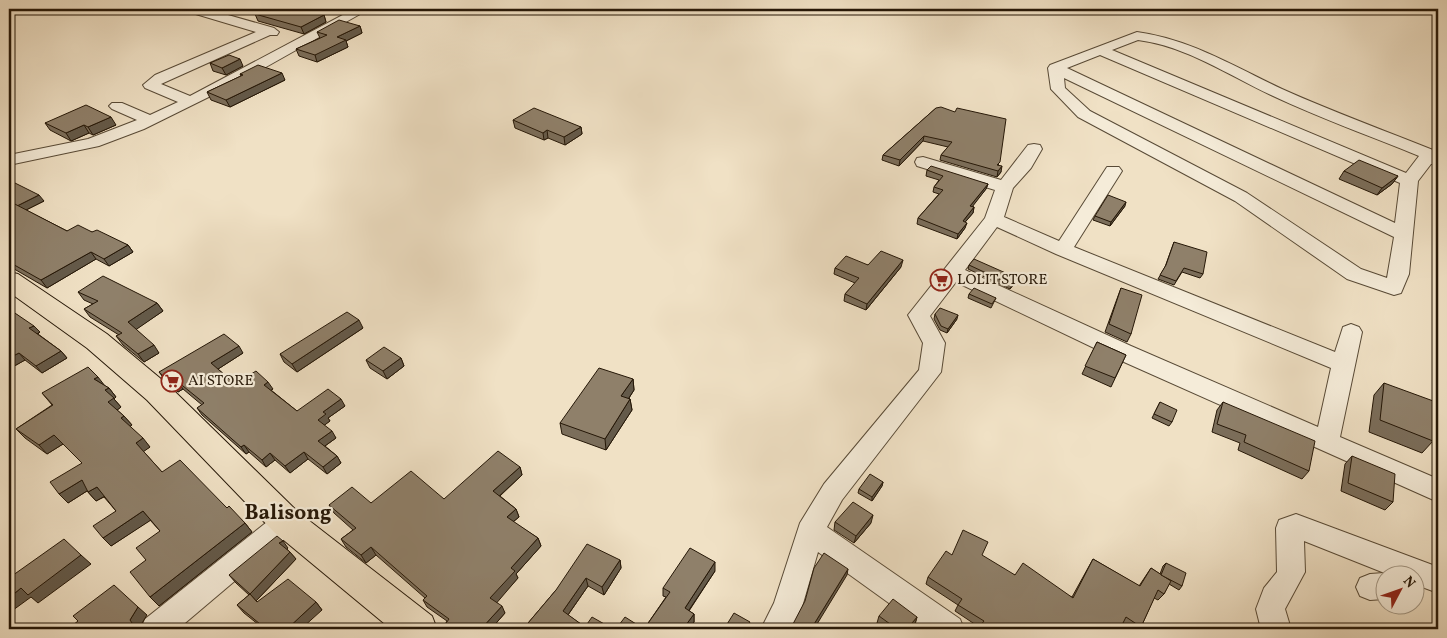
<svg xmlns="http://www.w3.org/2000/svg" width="1447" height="638" viewBox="0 0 1447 638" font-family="Vollkorn,serif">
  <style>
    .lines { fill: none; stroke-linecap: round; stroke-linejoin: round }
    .minor-casing { stroke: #584a36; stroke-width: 2 }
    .major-casing { stroke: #251707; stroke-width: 2 }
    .minor { fill: #f5ecd9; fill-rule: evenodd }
    .major { fill: #f0e1c5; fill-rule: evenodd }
    .wall { fill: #7b6e5b; stroke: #251707 }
    .shaded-wall { fill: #645a4a; stroke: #251707 }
    .building { fill: #8f806a; stroke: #251707 }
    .labels { text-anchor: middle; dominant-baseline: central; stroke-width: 4.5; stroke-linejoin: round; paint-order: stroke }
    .poi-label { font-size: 15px; fill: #251707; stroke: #f5ecd9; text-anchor: start }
    .near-quarter-label { font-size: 21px; font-weight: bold; fill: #251707; stroke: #f5ecd9 }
  </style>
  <rect width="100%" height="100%" fill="#f0e1c5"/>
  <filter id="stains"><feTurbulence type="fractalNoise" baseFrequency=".004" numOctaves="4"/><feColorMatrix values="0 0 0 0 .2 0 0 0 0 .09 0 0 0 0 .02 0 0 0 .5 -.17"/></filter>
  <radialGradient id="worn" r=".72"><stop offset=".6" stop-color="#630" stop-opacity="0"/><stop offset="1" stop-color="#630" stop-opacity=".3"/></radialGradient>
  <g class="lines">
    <g class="minor-casing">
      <g id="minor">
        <path d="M188,9H207L274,28L279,32L277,35H270L161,84L190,96L354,9H369L241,81L144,129L99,146L9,165V155L88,139L137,120L112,109L109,106L112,103H122L150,115L178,102L145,88L143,85L155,75L256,32L189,12Z"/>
        <path d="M1137,32C1190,39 1235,67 1282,89C1333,112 1386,131 1438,152V164H1431L1418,181L1409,274L1401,293L1394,295L1347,279L1235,201L1078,117L1051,89L1048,68L1050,65ZM1138,40C1186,46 1228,75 1271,95C1320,118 1370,136 1419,156L1406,173L1112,50ZM1100,55L1400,183L1395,223L1067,68ZM1064,78L1394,237L1387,278L1361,269L1247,193L1090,111L1065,88Z"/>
        <path d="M1034,144L1040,145L1042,149L1031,168L1013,188L1004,217L1059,241L1107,167H1119L1122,171L1074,247L1335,352L1343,327L1351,324L1359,327L1362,332L1340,437L1438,479V502L1115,358L956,282L930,316L945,343L941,372L842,500L827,527L960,619L964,629H925L818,552L802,607L791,629H761L774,603L800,523L824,484L919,370L923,343L908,315L985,218L995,190L917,166L915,162L917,158L923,157L1001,180L1028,145ZM997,227L1056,254L1331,368L1318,427L1131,346L965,270Z"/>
        <path d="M286,510L295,514L299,522L295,530L178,629H141L145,619L277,514Z"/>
        <path d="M1296,514L1438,567V593L1414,584V576H1392L1304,541L1305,572L1285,609L1291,629H1261L1256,609L1264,588L1277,572L1276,528L1279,520Z"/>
        <path d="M1384,573L1391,576H1384V599L1370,600L1360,596L1356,587L1360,578L1370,574Z"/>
      </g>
    </g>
    <g class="major-casing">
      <path id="major" d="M9,272L18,274L107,334L167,384L298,512L432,616L437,629H391L274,532L147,400L87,348L9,292Z"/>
    </g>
    <use href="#minor" class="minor"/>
    <use href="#major" class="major"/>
  </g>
  <g class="wall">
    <path d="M161,9H188L176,14Z"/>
    <path d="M255,14L324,15L326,22L304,34L258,21Z"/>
    <path d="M360,26L362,33L346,41L348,47L317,62L299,56L296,49L320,38L317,32Z"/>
    <path d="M210,63L243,66L226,75L213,71Z"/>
    <path d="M240,74L285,80L230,107L211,100L207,92L241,76Z"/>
    <path d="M936,108L999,165L1001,172L997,177L940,160L941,155L948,147L923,141L899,166L882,160L883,155Z"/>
    <path d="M513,120L581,127L582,134L565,145L548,138L544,140L515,128Z"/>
    <path d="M45,123L116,125L93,135L89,133L71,141L50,130Z"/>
    <path d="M927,170L988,184L986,189L972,206L974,207L973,213L965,222V228L957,239L917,224L918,218L939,194L933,192L934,187L939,180L926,176Z"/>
    <path d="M1344,171L1398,176L1392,184L1377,195L1339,179Z"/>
    <path d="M9,180L44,201L26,210L67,231L92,232L128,245L133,252L109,266L96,259L47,288L9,266Z"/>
    <path d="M1125,206L1110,226L1093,220L1095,216Z"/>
    <path d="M1174,242L1203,274L1200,278L1182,272L1174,285L1158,279L1165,267Z"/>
    <path d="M868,265L901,267L866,310L844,301L845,294L855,283L834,274L835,268Z"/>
    <path d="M969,265L1017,278L1016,282L1010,289L968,269Z"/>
    <path d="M1121,288L1131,334L1127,342L1105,332L1118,296Z"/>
    <path d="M78,292L157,303L163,311L136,329L159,353L144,362L123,345L116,336L119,335L90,317L84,309L93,304L84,300Z"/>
    <path d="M969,294L996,298L991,308L968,298Z"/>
    <path d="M9,309L40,332L38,334L61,351L67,358L42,373L25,360L9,369Z"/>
    <path d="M935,314L957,319L947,333L940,330L934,319Z"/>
    <path d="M363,328L297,372L284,362L280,354Z"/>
    <path d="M1097,342L1126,355L1111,387L1082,374Z"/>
    <path d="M243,353L218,369L235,384L273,389L271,390L297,411L345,406L328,418L330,421L324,425L336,438L325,446L337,456L341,463L327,474L308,459L290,473L275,460L266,467L249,452L246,454L202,415L197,408L202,405L183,389L178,392L165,380L159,372Z"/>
    <path d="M401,358L404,366L387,379L370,368L366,360Z"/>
    <path d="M633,379L634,390L629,398L630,399L632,410L606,450L562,434L560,423Z"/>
    <path d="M1384,383L1433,441L1422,453L1369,432L1374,395Z"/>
    <path d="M105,386L109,388L116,397L114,399L121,407L117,410L124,416L132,425L130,426L150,447L143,451L162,472L227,508L245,523L252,532L159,606L150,597L146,560L160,531L150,520L111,546L103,538L116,511L104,497L96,501L87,491L68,503L59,494L82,463L63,444L47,454L25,438L16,429L52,405L42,393Z"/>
    <path d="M1160,402L1172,422L1169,426L1152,418Z"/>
    <path d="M1223,402L1309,471L1302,479L1238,450L1240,443L1212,432L1217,410Z"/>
    <path d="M1352,456L1393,502L1385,510L1341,491L1345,464Z"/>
    <path d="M520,467L522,475L500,496L516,509L519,517L513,522L538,538L541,546L516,574L518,578L496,602L505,613L491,629H445L444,626L447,621L427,607L423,600L425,598L376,555L366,563L346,547L341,539L353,530L334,513L329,505L444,499Z"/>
    <path d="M883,482L882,486L872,501L858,493L859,489Z"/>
    <path d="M835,522L871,523L854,543L834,530Z"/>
    <path d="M288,548L287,549L296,559L256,601L257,602H316L322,610L259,625L244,613L237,605L249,595L236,583L229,575Z"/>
    <path d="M952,555L1015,575L1072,597L1093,559L1139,586L1151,568L1160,574L1163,566L1166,563L1182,586L1179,590L1169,584L1164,594L1158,600L1154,598L1141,627L1139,629H1129L1122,625L1120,629H978L979,627L955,611L958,605L926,584L928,577Z"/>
    <path d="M620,560L621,568L604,595L588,586L568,615L585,627L523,629L556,590Z"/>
    <path d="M715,571L689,611L694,614V622L689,629H616H644L666,597L663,596V588Z"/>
    <path d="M879,616L917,617L915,624L910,629H885L877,623Z"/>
  </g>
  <g class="shaded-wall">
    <path d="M173,9H188L176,14Z"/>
    <path d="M324,15L326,22L304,34L301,27Z"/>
    <path d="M360,26L362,33L346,41L348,47L317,62L315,55L337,37Z"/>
    <path d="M240,59L243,66L226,75L222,68Z"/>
    <path d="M282,73L285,80L230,107L226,100Z"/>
    <path d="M111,117L116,125L93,135L88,127Z"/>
    <path d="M84,125L89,133L71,141L66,133Z"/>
    <path d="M581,127L582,134L565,145L564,137Z"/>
    <path d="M547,130L548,138L544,140L543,133Z"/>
    <path d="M924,136L923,141L899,166L900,160Z"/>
    <path d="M1002,166L1001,172L997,177L998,171Z"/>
    <path d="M1398,176L1392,184L1377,195L1382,188Z"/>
    <path d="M988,184L986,189L969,211L970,206Z"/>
    <path d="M39,195L44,201L22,212L17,206Z"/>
    <path d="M1126,202L1125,206L1110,226L1111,222Z"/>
    <path d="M974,207L973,213L961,227L963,221Z"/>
    <path d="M967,223L965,228L957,239L958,234Z"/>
    <path d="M128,245L133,252L109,266L104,259Z"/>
    <path d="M91,252L96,259L47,288L41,280Z"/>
    <path d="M903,260L901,267L866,310L867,304Z"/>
    <path d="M1017,278L1016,282L1010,289L1012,285Z"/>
    <path d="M157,303L163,311L134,331L128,322Z"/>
    <path d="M958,315L957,319L947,333L948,329Z"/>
    <path d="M359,320L363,328L297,372L292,364Z"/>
    <path d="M34,326L40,332L35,335L29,328Z"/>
    <path d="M154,345L159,353L144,362L138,354Z"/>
    <path d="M239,346L243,353L215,371L211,363Z"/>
    <path d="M61,351L67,358L42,373L36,366Z"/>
    <path d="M19,353L25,360L9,369V358Z"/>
    <path d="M401,358L404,366L387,379L383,371Z"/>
    <path d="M98,377L105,386L94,379Z"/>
    <path d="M633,379L634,390L623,407L621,396Z"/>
    <path d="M178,382L183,389L178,392L173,385Z"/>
    <path d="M268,382L273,389L268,392L264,385Z"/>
    <path d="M109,388L116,397L114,399L121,407L116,411L108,402L105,390Z"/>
    <path d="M341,399L345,406L328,418L330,421L322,427L318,420L323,412Z"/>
    <path d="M630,399L632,410L606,450L605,439Z"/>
    <path d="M124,416L132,425L129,427L121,418Z"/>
    <path d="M332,431L336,438L322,448L318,441Z"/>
    <path d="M54,435L63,444L47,454L39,445Z"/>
    <path d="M143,438L150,447L143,452L136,443Z"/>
    <path d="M244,445L249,452L246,454L241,447Z"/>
    <path d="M304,452L308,459L290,473L285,466Z"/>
    <path d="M270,453L275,460L266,467L262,460Z"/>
    <path d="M337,456L341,463L327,474L323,467Z"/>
    <path d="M520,467L522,475L496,499L493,491Z"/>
    <path d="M82,480L90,489L68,503L59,494Z"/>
    <path d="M883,482L882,486L872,501V497Z"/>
    <path d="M97,487L105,496L96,501L88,492Z"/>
    <path d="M516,509L519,517L509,525L507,517Z"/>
    <path d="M143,511L151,520L111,546L103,538Z"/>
    <path d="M873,515L871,523L854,543L856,536Z"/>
    <path d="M245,523L252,532L159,606L150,597Z"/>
    <path d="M538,538L541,546L516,574L518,578L494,606L490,598L511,568Z"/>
    <path d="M283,541L288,548L285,551L279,543Z"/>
    <path d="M371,547L376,555L366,563L361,555Z"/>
    <path d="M290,552L296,559L256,601L250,594Z"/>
    <path d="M81,555L91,564L38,603L31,597L9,613L11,615L9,616V598L21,588Z"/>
    <path d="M620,560L621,568L604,595L602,587Z"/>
    <path d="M715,562V571L685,616V608Z"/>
    <path d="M848,569L847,575L814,629H811Z"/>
    <path d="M586,578L588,586L565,619L563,611Z"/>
    <path d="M316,602L322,610L301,629H287Z"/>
    <path d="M502,606L505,613L491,629H481Z"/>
    <path d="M138,607L147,615L139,628L140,629H123L130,620Z"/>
    <path d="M694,614V622L689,629H683Z"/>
    <path d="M9,617L20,629H16L9,621Z"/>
    <path d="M917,617L915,624L910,629H907Z"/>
  </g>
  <g class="building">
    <path d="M268,9H302L324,15L301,27L255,14Z"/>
    <path d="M339,20L360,26L337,37L346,40L315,55L296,49L327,35L317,32Z"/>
    <path d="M229,55L240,59L222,68L210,63Z"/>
    <path d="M258,65L282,73L226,100L207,92L243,75L240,74Z"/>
    <path d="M86,105L111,117L88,127L84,125L66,133L45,123Z"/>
    <path d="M941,107L955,112L957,108L1006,119L1000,162L997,165L1002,166L998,171L941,155L952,142L924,136L900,160L883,155L936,108Z"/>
    <path d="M534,108L581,127L564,137L547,130L543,133L513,120Z"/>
    <path d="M1359,160L1398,176L1382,188L1344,171Z"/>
    <path d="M931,166L988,184L970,206L974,207L963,221L967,223L958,234L918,218L943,190L934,187L943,176L927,170Z"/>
    <path d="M9,180L39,195L17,206L9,201Z"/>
    <path d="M1108,195L1126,202L1111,222L1095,216Z"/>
    <path d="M9,201L67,231L78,225L92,232L97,230L128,245L104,259L91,252L41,280L9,262Z"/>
    <path d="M1174,242L1207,252L1203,274L1184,268L1176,281L1160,275L1166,265Z"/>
    <path d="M881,251L903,260L867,304L845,294L859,278L835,268L846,256L868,265Z"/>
    <path d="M974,259L1017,278L1012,285L969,265Z"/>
    <path d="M103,276L157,303L128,322L154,345L138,354L116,336L122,333L84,309L98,301L78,292Z"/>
    <path d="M974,288L996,298L992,304L969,294Z"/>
    <path d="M1121,288L1142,295L1131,334L1109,324Z"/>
    <path d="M940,308L958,315L948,329L941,326L935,314Z"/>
    <path d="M9,309L34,326L29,328L61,351L36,366L19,353L9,358Z"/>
    <path d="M347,312L359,320L292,364L280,354Z"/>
    <path d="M224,334L239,346L211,363L235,384L256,371L268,382L264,385L297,411L328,389L341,399L323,412L326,414L318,420L332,431L318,441L337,456L323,467L304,452L285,466L270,453L262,460L244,445L241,447L197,408L204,403L178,382L173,385L159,372Z"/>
    <path d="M1097,342L1126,355L1115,378L1085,366Z"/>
    <path d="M384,347L401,358L383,371L366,360Z"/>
    <path d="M88,367L98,377L94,379L109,388L105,390L114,398L108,402L124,416L121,418L143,438L136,443L162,472L180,460L227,508L229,506L245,523L150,597L130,572L146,560L136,548L160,531L143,511L103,538L93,526L116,511L97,487L88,492L82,480L59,494L50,482L82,463L54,435L39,445L16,429L53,405L42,393Z"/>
    <path d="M599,368L633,379L621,396L630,399L605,439L560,423Z"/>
    <path d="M1384,383L1436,402L1433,441L1380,420Z"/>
    <path d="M1160,402L1177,410L1172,422L1154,414Z"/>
    <path d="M1223,402L1315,441L1309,471L1244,442L1246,435L1217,424Z"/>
    <path d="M498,451L520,467L493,491L516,509L507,517L538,538L511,568L515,571L490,598L502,606L481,629H449L444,626L449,619L423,600L427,596L371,547L361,555L341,539L356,528L329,505L352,487L371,503L411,471L444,499Z"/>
    <path d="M1352,456L1395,474L1393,502L1348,483Z"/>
    <path d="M870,474L883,482L872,497L859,489Z"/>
    <path d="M853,502L873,515L856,536L835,522Z"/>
    <path d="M963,530L988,542L982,555L1015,575L1023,563L1073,598L1093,559L1140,586L1151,568L1171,581L1164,594L1158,590L1141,627L1126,617L1120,629H985L980,626L984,621L958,605L962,599L928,577L946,551L952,555Z"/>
    <path d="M277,536L283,541L279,543L290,552L250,594L229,575Z"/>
    <path d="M64,539L81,555L28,595L21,588L9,598V578Z"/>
    <path d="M587,544L620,560L602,587L586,578L563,611L585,627L592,617L613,629H523L556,590Z"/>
    <path d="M690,548L715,562L685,608L694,614L683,629H670L665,626L662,629H616L625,617L644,629L670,592L663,588Z"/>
    <path d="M824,553L848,569L811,629H781L784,625L793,624L805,601L814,568Z"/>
    <path d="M1166,563L1186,573L1182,586L1161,575Z"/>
    <path d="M288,579L316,602L287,629H255L260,624L237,605L250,594L257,602Z"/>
    <path d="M114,585L138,607L130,620L132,623L123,629H68L78,621L73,616Z"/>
    <path d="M893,599L917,617L907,629H897L879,616Z"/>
    <path d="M734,613L750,622L746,629H724Z"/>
    <path d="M9,621L16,629H9Z"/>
  </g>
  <defs>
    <g id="supermarket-ring" transform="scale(1.125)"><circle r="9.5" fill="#f5ecd9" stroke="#8f2418" stroke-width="1.5"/><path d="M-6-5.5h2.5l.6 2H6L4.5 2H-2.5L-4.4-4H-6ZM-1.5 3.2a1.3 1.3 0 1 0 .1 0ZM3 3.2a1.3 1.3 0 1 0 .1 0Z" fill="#8f2418"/></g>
  </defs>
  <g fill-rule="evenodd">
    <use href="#supermarket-ring" x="941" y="280"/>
    <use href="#supermarket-ring" x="172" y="381"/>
  </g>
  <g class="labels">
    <g class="poi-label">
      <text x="957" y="280">LOLIT STORE</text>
      <text x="188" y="381">AI STORE</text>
    </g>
    <g class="near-quarter-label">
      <text x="288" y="513">Balisong</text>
    </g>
  </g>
  <rect width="1447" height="638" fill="none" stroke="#f0e1c5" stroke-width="30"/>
  <rect x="10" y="10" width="1427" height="618" fill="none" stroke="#251707" stroke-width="2.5"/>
  <rect x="15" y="15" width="1417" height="608" fill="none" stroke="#251707"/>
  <g transform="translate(1400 590) rotate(49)"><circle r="24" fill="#f5ecd9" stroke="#a29785"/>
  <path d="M0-4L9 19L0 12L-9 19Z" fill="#8f2418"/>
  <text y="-8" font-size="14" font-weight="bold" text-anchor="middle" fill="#251707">N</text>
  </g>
  <rect width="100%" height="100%" filter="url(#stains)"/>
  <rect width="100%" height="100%" fill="url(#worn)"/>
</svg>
